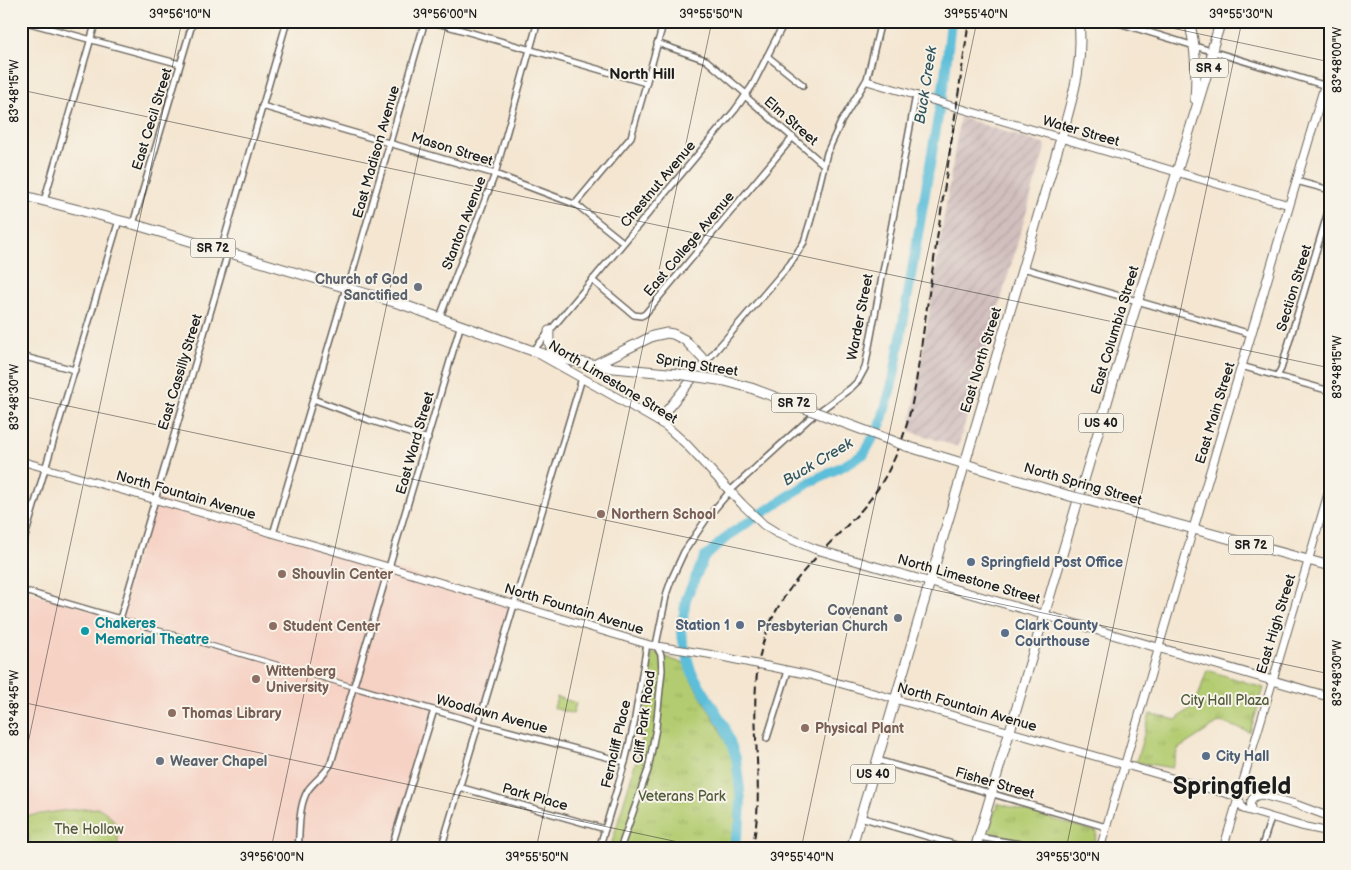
<svg xmlns="http://www.w3.org/2000/svg" width="1351" height="870" viewBox="0 0 1351 870" font-family="'Balsamiq Sans',sans-serif">
  <style>
    .built { fill: #f6d2c4 }
    .industrial { fill: url(#industrial-furrows) }
    .grass { fill: url(#grass-tufts); stroke: #687446 }
    .pitch { fill: #b4cc71; stroke: #687446 }
    .lines { fill: none; stroke-linecap: round; stroke-linejoin: round }
    .river { stroke: #5bbed9; stroke-width: 10 }
    .pedestrian-casing { stroke: #68635b; stroke-width: 6 }
    .minor-casing { stroke: #68635b; stroke-width: 8 }
    .tertiary-casing { stroke: #68635b; stroke-width: 9 }
    .secondary-casing { stroke: #68635b; stroke-width: 10 }
    .primary-casing { stroke: #68635b; stroke-width: 11 }
    .pedestrian { stroke: #fff; stroke-width: 4 }
    .minor { stroke: #fff; stroke-width: 5 }
    .tertiary { stroke: #fff; stroke-width: 7 }
    .secondary { stroke: #fff; stroke-width: 8 }
    .primary { stroke: #fff; stroke-width: 9 }
    .rail { stroke: #1c1c1c; stroke-width: 2; stroke-dasharray: 8 4; stroke-linecap: butt }
    .tertiary-bridge-casing { stroke: #68635b; stroke-width: 9; stroke-linecap: butt }
    .secondary-bridge-casing { stroke: #68635b; stroke-width: 10; stroke-linecap: butt }
    .primary-bridge-casing { stroke: #68635b; stroke-width: 11; stroke-linecap: butt }
    .tertiary-bridge { stroke: #fff; stroke-width: 7 }
    .secondary-bridge { stroke: #fff; stroke-width: 8 }
    .primary-bridge { stroke: #fff; stroke-width: 9 }
    .ticks { fill: none; stroke: #1c1c1c; stroke-width: 1; stroke-opacity: 0.45 }
    .worship-dot { fill: #6b7280; stroke: #f7f3e8; stroke-width: 2 }
    .education-dot { fill: #8d6e63; stroke: #f7f3e8; stroke-width: 2 }
    .service-dot { fill: #5c6f8a; stroke: #f7f3e8; stroke-width: 2 }
    .culture-dot { fill: #0f9aa8; stroke: #f7f3e8; stroke-width: 2 }
    .labels { text-anchor: middle; dominant-baseline: central; stroke-width: 4; stroke-linejoin: round; paint-order: stroke }
    .shield { fill: #f7f3e8; stroke: #5e5c59; stroke-width: 1 }
    .shield-label { font-size: 12px; font-weight: bold; fill: #1c1c1c }
    .street-label { font-size: 14px; fill: #1c1c1c; stroke: #f7f3e8 }
    .worship-label { font-size: 14px; font-weight: bold; fill: #5b616d; stroke: #f7f3e8; text-anchor: end }
    .education-label { font-size: 14px; font-weight: bold; fill: #785e54; stroke: #f7f3e8; text-anchor: start }
    .service-label { font-size: 14px; font-weight: bold; fill: #4e5e75; stroke: #f7f3e8; text-anchor: start }
    .culture-label { font-size: 14px; font-weight: bold; fill: #0d838f; stroke: #f7f3e8; text-anchor: start }
    .park-label { font-size: 14px; fill: #515a3a; stroke: #f7f3e8 }
    .neighbourhood-label { font-size: 15px; font-weight: bold; fill: #1c1c1c; stroke: #f7f3e8 }
    .water-label { font-size: 15px; font-style: italic; fill: #32555e; stroke: #f7f3e8 }
    .town-label { font-size: 24px; font-weight: bold; fill: #1c1c1c; stroke: #f7f3e8 }
    .neatline { fill: none; stroke: #1c1c1c; stroke-width: 2 }
    .ticks-label { font-size: 12px; text-anchor: middle; fill: #1c1c1c }
  </style>
  <defs>
    <pattern id="industrial-furrows" width="10" height="10" patternUnits="userSpaceOnUse" patternTransform="scale(1.25)"><rect width="10" height="10" fill="#d1bfbe"/><path d="M-1 1l2-2M0 10L10 0M9 11l2-2" fill="none" stroke="#b3a4a3"/></pattern>
    <pattern id="grass-tufts" width="24" height="20" patternUnits="userSpaceOnUse" patternTransform="scale(1.25)"><rect width="24" height="20" fill="#b4cc71"/><path d="M3 7l-1-3M5 7V3M7 7l1-3M15 17l-1-3M17 17v-4M19 17l1-3" fill="none" stroke="#9aaf61"/></pattern>
  </defs>
  <rect width="100%" height="100%" fill="#f7f3e8"/>
  <filter id="ink" filterUnits="userSpaceOnUse"><feTurbulence type="fractalNoise" baseFrequency=".02" numOctaves="2"/><feDisplacementMap in="SourceGraphic" scale="10" xChannelSelector="R" yChannelSelector="G"/><feConvolveMatrix kernelMatrix="1 2 1 2 8 2 1 2 1" color-interpolation-filters="sRGB"/></filter>
  <filter id="wash" filterUnits="userSpaceOnUse"><feTurbulence type="fractalNoise" baseFrequency=".0096" numOctaves="4" result="noise"/><feDisplacementMap in="SourceGraphic" scale="20" xChannelSelector="R" yChannelSelector="G"/><feGaussianBlur stdDeviation="1.12" result="paint"/><feColorMatrix in="noise" values="0 0 0 0 0 0 0 0 0 0 0 0 0 0 0 0 0 1.4 0 .05"/><feComposite in="paint" operator="in"/></filter>
  <g filter="url(#wash)">
    <rect width="100%" height="100%" fill="#f4e6d1"/>
    <path class="built" d="M154,499L514,604L478,723L434,710L391,849H21V590L119,618Z"/>
    <path class="industrial" d="M960,117L1046,145L958,447L910,431Z"/>
    <g class="grass">
      <path d="M652,652L685,664L691,680L719,727L732,757L737,804L735,826L728,849H610L642,740Z"/>
      <path d="M1207,670L1264,688L1250,732L1220,722L1178,749L1172,768L1136,762L1150,714L1176,720L1196,703Z"/>
      <path d="M997,803L1097,832L1093,849H1073L988,834Z"/>
      <path d="M99,808C118,819 118,828 118,849H31C30,842 29,836 27,830C25,825 22,822 21,817L68,810Z"/>
    </g>
    <path class="pitch" d="M557,697L576,703L573,714L554,708Z"/>
    <g class="lines">
      <path class="river" d="M733,849L740,822L741,799L736,758L724,725L691,671L681,633L686,599L704,558L730,534L812,481L843,466L864,454L881,423L894,376L945,76L951,21"/>
    </g>
  </g>
  <g filter="url(#ink)">
    <g class="lines">
      <g class="pedestrian-casing">
        <path id="pedestrian" d="M120,619L354,687"/>
      </g>
      <g class="minor-casing">
        <g id="minor">
          <path d="M22,21L180,64"/>
          <path d="M430,21L646,83"/>
          <path d="M1112,21L1330,87"/>
          <path d="M657,43L706,60L746,94"/>
          <path d="M767,56L803,85"/>
          <path d="M745,96L823,164"/>
          <path d="M262,106L495,174L577,205L623,242"/>
          <path d="M1296,181L1330,190"/>
          <path d="M44,201L96,21"/>
          <path d="M575,204L631,137L664,21"/>
          <path d="M133,224L193,21"/>
          <path d="M221,250L287,21"/>
          <path d="M1023,268L1251,334"/>
          <path d="M592,280L634,315L641,316L645,314L793,137"/>
          <path d="M348,288L425,21"/>
          <path d="M440,317L495,174L538,21"/>
          <path d="M533,351L735,110L752,86L785,21"/>
          <path d="M21,356L75,370"/>
          <path d="M706,362L790,264L804,242L811,219L827,153L841,122L867,79L881,21"/>
          <path d="M1241,366L1330,391"/>
          <path d="M1277,376L1281,369L1330,205"/>
          <path d="M313,399L369,420L428,439"/>
          <path d="M273,534L346,288"/>
          <path d="M21,550L119,220"/>
          <path d="M21,590L120,619L228,252"/>
          <path d="M354,687L478,723L625,762"/>
          <path d="M767,738L788,671"/>
          <path d="M877,760L1106,827"/>
          <path d="M459,787L605,829"/>
          <path d="M860,817L970,849"/>
          <path d="M978,837L1049,849"/>
          <path d="M298,849C300,830 298,806 308,790C315,780 326,774 331,763L461,324"/>
          <path d="M391,849L434,710"/>
          <path d="M441,849L582,378"/>
          <path d="M599,849L625,762L634,724L647,644"/>
          <path d="M620,849L648,770L656,728L662,670L661,655L656,645L667,592L672,578L684,552L707,518L730,491L810,418L851,388L858,381L865,368L916,95"/>
          <path d="M1261,849L1271,818"/>
        </g>
      </g>
      <g class="tertiary-casing">
        <g id="tertiary">
          <path d="M867,81L1289,205"/>
          <path d="M21,461L331,550L650,645L708,654L751,663"/>
          <path d="M767,666L810,675L849,686L1238,797"/>
          <path d="M1241,787L1262,795L1295,804L1330,817"/>
          <path d="M1238,797L1243,809L1301,826L1330,832"/>
          <path d="M1252,811C1248,801 1252,796 1262,795"/>
          <path d="M1100,849L1193,530"/>
          <path d="M1223,849L1330,487"/>
        </g>
      </g>
      <g class="secondary-casing">
        <g id="secondary">
          <path d="M539,354L614,396L666,426L685,443L742,504L764,525L777,533L815,549"/>
          <path d="M658,421L706,362"/>
          <path d="M1193,530L1330,68"/>
          <path d="M832,554L1330,697"/>
        </g>
      </g>
      <g class="primary-casing">
        <g id="primary">
          <path d="M1189,21C1196,47 1197,73 1195,99"/>
          <path d="M21,195L133,224L404,305L533,351L562,359L614,368L678,374"/>
          <path d="M549,331C548,343 550,351 560,357"/>
          <path d="M594,365L653,336L667,333L673,334L685,340L706,362"/>
          <path d="M906,446L1070,496"/>
          <path d="M1087,500L1330,566"/>
          <path d="M851,849L1064,128C1075,89 1083,62 1079,21"/>
          <path d="M975,849L1113,382L1211,60L1213,46L1221,21"/>
        </g>
      </g>
      <use href="#pedestrian" class="pedestrian"/>
      <use href="#minor" class="minor"/>
      <use href="#tertiary" class="tertiary"/>
      <use href="#secondary" class="secondary"/>
      <use href="#primary" class="primary"/>
      <path class="rail" d="M752,849C770,772 737,690 773,617C793,576 827,547 857,515C893,476 908,432 916,382L969,21"/>
      <g class="tertiary-bridge-casing">
        <path id="tertiary-bridge" d="M751,663L767,666"/>
      </g>
      <g class="secondary-bridge-casing">
        <path id="secondary-bridge" d="M815,549L832,554"/>
      </g>
      <g class="primary-bridge-casing">
        <g id="primary-bridge">
          <path d="M678,374L725,381L751,388L906,446"/>
          <path d="M1070,496L1087,500"/>
        </g>
      </g>
      <use href="#tertiary-bridge" class="tertiary-bridge"/>
      <use href="#secondary-bridge" class="secondary-bridge"/>
      <use href="#primary-bridge" class="primary-bridge"/>
    </g>
  </g>
  <path class="ticks" d="M1139,21L1330,62M21,90L1330,368M21,396L1330,674M21,702L711,849M21,776L182,21M271,849L447,21M536,849L712,21M801,849L977,21M1066,849L1242,21"/>
  <g class="worship-dot">
    <circle cx="418" cy="287" r="5"/>
    <circle cx="898" cy="618" r="5"/>
    <circle cx="160" cy="761" r="5"/>
  </g>
  <g class="education-dot">
    <circle cx="601" cy="514" r="5"/>
    <circle cx="282" cy="574" r="5"/>
    <circle cx="273" cy="626" r="5"/>
    <circle cx="256" cy="679" r="5"/>
    <circle cx="172" cy="713" r="5"/>
    <circle cx="805" cy="728" r="5"/>
  </g>
  <g class="service-dot">
    <circle cx="971" cy="562" r="5"/>
    <circle cx="740" cy="625" r="5"/>
    <circle cx="1005" cy="633" r="5"/>
    <circle cx="1206" cy="756" r="5"/>
  </g>
  <circle class="culture-dot" cx="85" cy="631" r="5"/>
  <g class="labels">
    <g class="shield">
      <rect x="1190" y="58.5" width="38" height="19" rx="4"/>
      <rect x="190.5" y="238.5" width="45" height="19" rx="4"/>
      <rect x="771.5" y="393.5" width="45" height="19" rx="4"/>
      <rect x="1078.5" y="413.5" width="45" height="19" rx="4"/>
      <rect x="1228.5" y="535.5" width="45" height="19" rx="4"/>
      <rect x="850.5" y="764.5" width="45" height="19" rx="4"/>
    </g>
    <g class="shield-label">
      <text x="1209" y="68">SR 4</text>
      <text x="213" y="248">SR 72</text>
      <text x="794" y="403">SR 72</text>
      <text x="1101" y="423">US 40</text>
      <text x="1251" y="545">SR 72</text>
      <text x="873" y="774">US 40</text>
    </g>
    <g class="street-label">
      <text transform="translate(152 119) rotate(-73)">East Cecil Street</text>
      <text transform="translate(791 121) rotate(41)">Elm Street</text>
      <text transform="translate(1081 131) rotate(16)">Water Street</text>
      <text transform="translate(452 149) rotate(17)">Mason Street</text>
      <text transform="translate(376 152) rotate(-74)">East Madison Avenue</text>
      <text transform="translate(658 184) rotate(-50)">Chestnut Avenue</text>
      <text transform="translate(464 223) rotate(-69)">Stanton Avenue</text>
      <text transform="translate(689 244) rotate(-50)">East College Avenue</text>
      <text transform="translate(1294 288) rotate(-73)">Section Street</text>
      <text transform="translate(860 317) rotate(-79)">Warder Street</text>
      <text transform="translate(1115 330) rotate(-73)">East Columbia Street</text>
      <text transform="translate(981 360) rotate(-73)">East North Street</text>
      <text transform="translate(697 365) rotate(9)">Spring Street</text>
      <text transform="translate(180 372) rotate(-73)">East Cassilly Street</text>
      <text transform="translate(613 382) rotate(31)">North Limestone Street</text>
      <text transform="translate(1215 413) rotate(-73)">East Main Street</text>
      <text transform="translate(415 443) rotate(-74)">East Ward Street</text>
      <text transform="translate(1083 484) rotate(16)">North Spring Street</text>
      <text transform="translate(186 495) rotate(16)">North Fountain Avenue</text>
      <text transform="translate(969 579) rotate(16)">North Limestone Street</text>
      <text transform="translate(574 609) rotate(17)">North Fountain Avenue</text>
      <text transform="translate(1276 624) rotate(-73)">East High Street</text>
      <text transform="translate(967 707) rotate(16)">North Fountain Avenue</text>
      <text transform="translate(492 714) rotate(15)">Woodlawn Avenue</text>
      <text transform="translate(644 717) rotate(-82)">Cliff Park Road</text>
      <text transform="translate(616 744) rotate(-77)">Ferncliff Place</text>
      <text transform="translate(995 783) rotate(16)">Fisher Street</text>
      <text transform="translate(535 797) rotate(16)">Park Place</text>
    </g>
    <g class="worship-label">
      <text x="408" y="279">Church of God<tspan x="408" dy="16">Sanctified</tspan></text>
      <text x="888" y="610">Covenant<tspan x="888" dy="16">Presbyterian Church</tspan></text>
      <text x="170" y="761" text-anchor="start">Weaver Chapel</text>
    </g>
    <g class="education-label">
      <text x="611" y="514">Northern School</text>
      <text x="292" y="574">Shouvlin Center</text>
      <text x="283" y="626">Student Center</text>
      <text x="266" y="671">Wittenberg<tspan x="266" dy="16">University</tspan></text>
      <text x="182" y="713">Thomas Library</text>
      <text x="815" y="728">Physical Plant</text>
    </g>
    <g class="service-label">
      <text x="981" y="562">Springfield Post Office</text>
      <text x="730" y="625" text-anchor="end">Station 1</text>
      <text x="1015" y="625">Clark County<tspan x="1015" dy="16">Courthouse</tspan></text>
      <text x="1216" y="756">City Hall</text>
    </g>
    <g class="culture-label">
      <text x="95" y="623">Chakeres<tspan x="95" dy="16">Memorial Theatre</tspan></text>
    </g>
    <g class="park-label">
      <text x="1225" y="700">City Hall Plaza</text>
      <text x="682" y="796">Veterans Park</text>
      <text x="89" y="829">The Hollow</text>
    </g>
    <g class="neighbourhood-label">
      <text x="642" y="74">North Hill</text>
    </g>
    <g class="water-label">
      <text transform="translate(926 85) rotate(-81)">Buck Creek</text>
      <text transform="translate(818 462) rotate(-31)">Buck Creek</text>
    </g>
    <g class="town-label">
      <text x="1232" y="786">Springfield</text>
    </g>
  </g>
  <rect width="1351" height="870" fill="none" stroke="#f7f3e8" stroke-width="55"/>
  <rect x="28" y="28" width="1296" height="814" class="neatline"/>
  <g class="ticks-label">
    <text x="180" y="18">39°56'10"N</text>
    <text x="445" y="18">39°56'00"N</text>
    <text x="711" y="18">39°55'50"N</text>
    <text x="976" y="18">39°55'40"N</text>
    <text x="1241" y="18">39°55'30"N</text>
    <text transform="translate(1337 60) rotate(-90)" y="4">83°48'00"W</text>
    <text transform="translate(14 91) rotate(-90)" y="4">83°48'15"W</text>
    <text transform="translate(1337 367) rotate(-90)" y="4">83°48'15"W</text>
    <text transform="translate(14 397) rotate(-90)" y="4">83°48'30"W</text>
    <text transform="translate(1337 673) rotate(-90)" y="4">83°48'30"W</text>
    <text transform="translate(14 703) rotate(-90)" y="4">83°48'45"W</text>
    <text x="272" y="861">39°56'00"N</text>
    <text x="537" y="861">39°55'50"N</text>
    <text x="802" y="861">39°55'40"N</text>
    <text x="1068" y="861">39°55'30"N</text>
  </g>
</svg>
